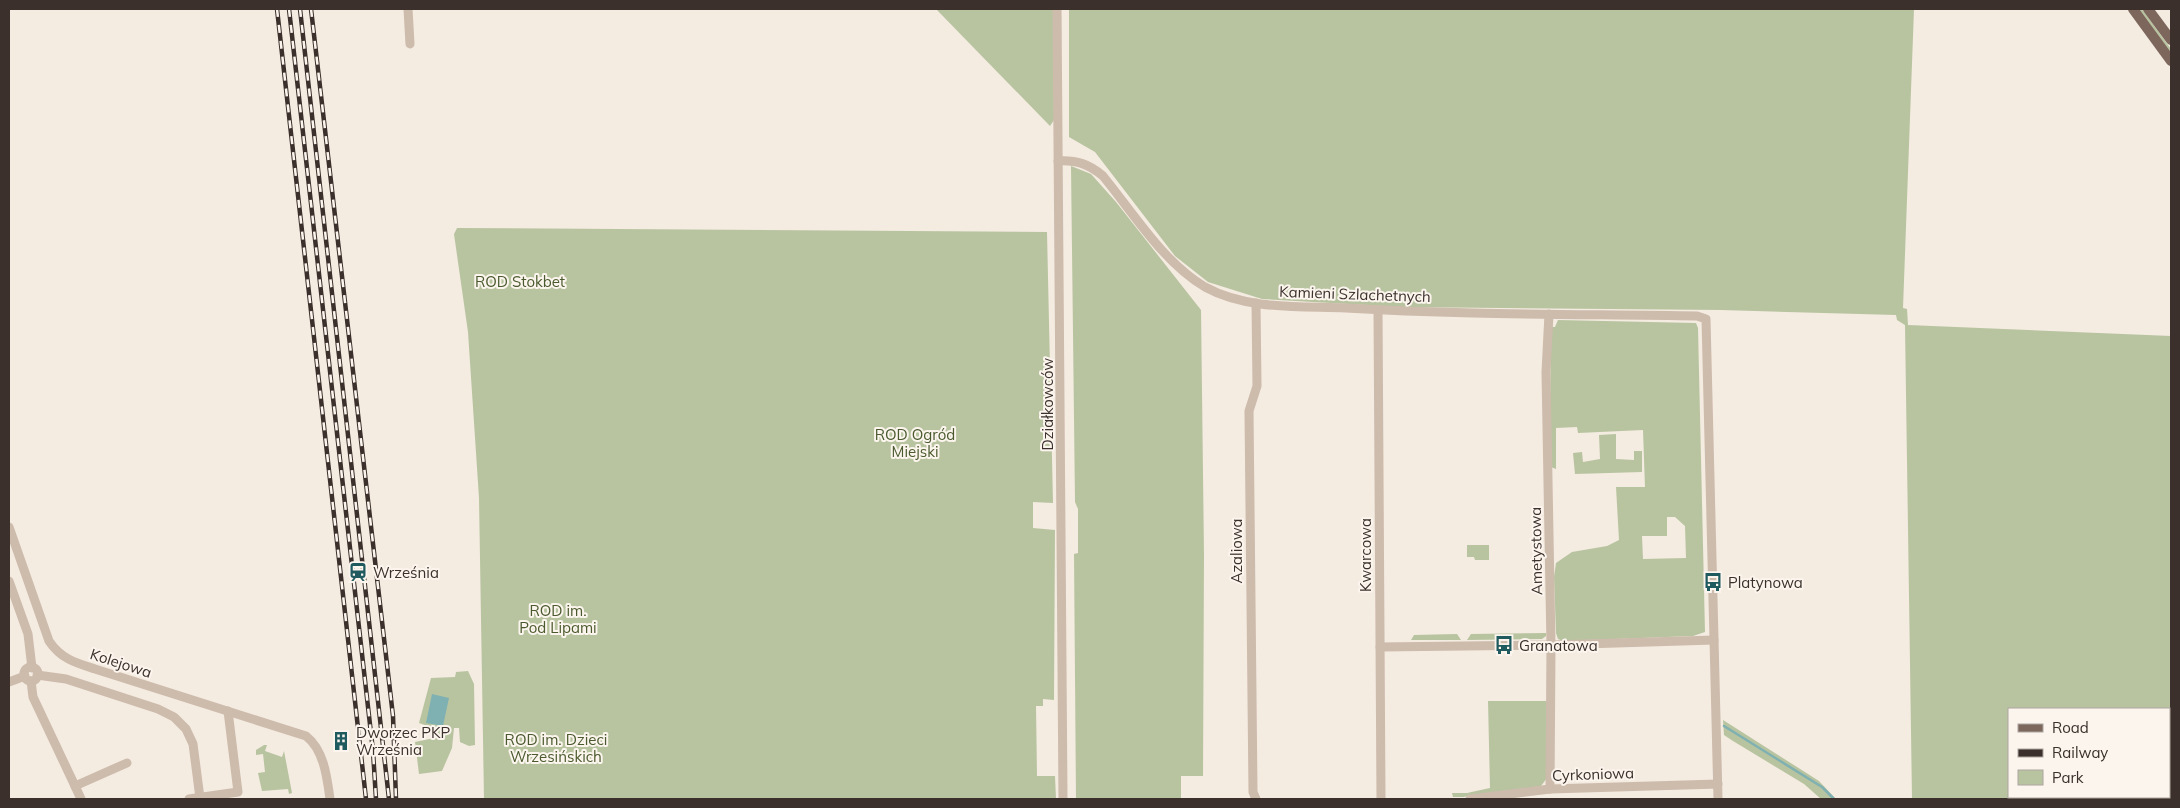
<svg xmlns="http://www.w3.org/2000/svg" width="2180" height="808" viewBox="0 0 2180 808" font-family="Mulish,sans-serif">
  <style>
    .green { fill: #b8c4a0; fill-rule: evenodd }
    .water { fill: #7fb0b2 }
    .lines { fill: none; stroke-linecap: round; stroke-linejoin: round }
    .stream { stroke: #7fb0b2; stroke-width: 2.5 }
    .minor { stroke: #cdbbac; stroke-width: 9 }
    .major { stroke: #7d675c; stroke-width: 10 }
    .rail-casing { stroke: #3b302b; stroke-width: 4.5 }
    .rail { stroke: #fbf5ee; stroke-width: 2.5; stroke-dasharray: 8; stroke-linecap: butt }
    .labels { text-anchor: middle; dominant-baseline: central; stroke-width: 4; stroke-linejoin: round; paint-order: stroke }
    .park-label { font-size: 15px; fill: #4a5a2e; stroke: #fbf5ee }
    .street-label { font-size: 15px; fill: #3b302b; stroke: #fbf5ee }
    .poi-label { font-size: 15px; fill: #3b302b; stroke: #fbf5ee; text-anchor: start }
  </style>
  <rect width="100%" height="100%" fill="#f4ebe1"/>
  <g class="green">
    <path d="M936,9H1053L1054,120L1050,126Z"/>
    <path d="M1069,9H1914L1903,308L1907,309L1908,325L2171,336V749H2169V709H2009V797H2081V799H1912L1905,325L1897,320L1896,315L1721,310L1400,307L1262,299L1208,282L1175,256L1095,152L1069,137Z"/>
    <path d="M2139,9H2142L2171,49V53Z"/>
    <path d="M1071,166L1091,174L1116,202L1201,310L1204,555L1203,776H1181V799H1076L1074,554L1078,553V509L1075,502Z"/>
    <path d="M457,228L1047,232L1053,503L1033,502V528L1055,530L1054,700L1043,699V706H1036L1037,776H1055L1056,799H484L479,498L468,332L454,234Z"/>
    <path d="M1558,320L1696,323L1698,328L1705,632L1693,636L1563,641L1558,639L1556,633L1554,577L1556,563L1572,552L1607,546L1619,540L1616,487H1645L1643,430L1578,433L1577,427L1556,428V469L1551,467L1550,416L1551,327H1555ZM1667,517H1675L1685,526L1686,558L1643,559L1642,536H1667Z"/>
    <path d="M1616,434V459L1634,460V451H1642V472L1575,474L1573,453L1582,452L1583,462L1600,459L1599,435Z"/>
    <path d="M1467,545H1489V560H1475L1474,557H1467Z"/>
    <path d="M1546,633V636L1542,639L1467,640L1471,634Z"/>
    <path d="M1457,634L1461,640H1411L1414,635Z"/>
    <path d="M468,671L474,684L475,745L469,746L460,742L459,728H454L452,748L442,771L419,774L415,742L434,738L433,728L419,723L431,678L455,677L456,672Z"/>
    <path d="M1488,701H1547V778L1541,786L1463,797H1453L1452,793H1467L1490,788Z"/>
    <path d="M1723,720L1819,781L1836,799H1821L1804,784L1733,741L1724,735Z"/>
    <path d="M264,745H267L265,751L282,757L284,751L292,793L289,794L288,789L262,791L258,773L265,772L263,754L256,755V750Z"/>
  </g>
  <path class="water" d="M432,694L449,698L443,726L426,723Z"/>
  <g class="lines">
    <path class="stream" d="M1724,726L1822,787L1834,799"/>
    <g class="minor">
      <path d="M408,9L410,44"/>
      <path d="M1057,9L1063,799"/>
      <path d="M1058,161C1077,160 1089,164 1103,176C1134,214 1163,262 1205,287C1247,310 1299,306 1346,308C1462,315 1580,314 1697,316L1706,319L1718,799"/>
      <path d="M1378,310L1381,799"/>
      <path d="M1549,314L1546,372L1551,645L1550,789"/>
      <path d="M9,527L49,641C61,659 76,663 95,669L306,736C324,750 327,777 330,799"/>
      <path d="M9,581L28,634L32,668"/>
      <path d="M1380,647L1551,645L1714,640"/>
      <circle cx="31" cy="674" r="7"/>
      <path d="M37,675L66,679L158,709L174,717L186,729L193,744L200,798"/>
      <path d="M31,681L33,697L75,786"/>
      <path d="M9,682L25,676"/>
      <path d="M2084,797V799"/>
      <path d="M81,799L75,786L127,763"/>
      <path d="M189,799L238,792L228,711"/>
      <path d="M1256,799L1253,792L1249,411L1257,386L1256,303"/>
      <path d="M1470,799L1550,789L1718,784"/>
    </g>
    <g class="major">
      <path d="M2133,9L2171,61"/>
      <path d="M2148,9L2171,40"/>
    </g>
    <g class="rail-casing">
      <g id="rail">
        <path d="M277,9L366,799"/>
        <path d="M289,9L373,751L376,799"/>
        <path d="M300,9L389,799"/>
        <path d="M311,9L393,716L396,799"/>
      </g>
    </g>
    <use href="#rail" class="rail"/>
  </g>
  <defs>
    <g id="station-bare" transform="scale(1.5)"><path d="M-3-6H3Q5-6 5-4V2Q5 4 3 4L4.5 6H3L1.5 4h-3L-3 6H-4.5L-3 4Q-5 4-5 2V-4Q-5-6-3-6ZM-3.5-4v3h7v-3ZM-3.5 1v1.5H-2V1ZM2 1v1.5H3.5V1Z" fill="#1f5a5e" stroke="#fbf5ee" stroke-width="2.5" paint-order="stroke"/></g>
    <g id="bus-bare" transform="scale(1.5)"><path d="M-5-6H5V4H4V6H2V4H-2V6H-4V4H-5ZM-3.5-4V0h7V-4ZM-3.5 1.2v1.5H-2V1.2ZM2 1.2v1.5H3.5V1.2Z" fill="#1f5a5e" stroke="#fbf5ee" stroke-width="2.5" paint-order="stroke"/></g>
    <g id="building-bare" transform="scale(1.5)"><path d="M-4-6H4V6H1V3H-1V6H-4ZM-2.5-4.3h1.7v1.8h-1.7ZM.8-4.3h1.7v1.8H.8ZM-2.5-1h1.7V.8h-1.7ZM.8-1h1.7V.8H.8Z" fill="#1f5a5e" stroke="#fbf5ee" stroke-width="2.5" paint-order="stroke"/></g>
  </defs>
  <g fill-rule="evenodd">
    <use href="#station-bare" x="358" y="572"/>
    <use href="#bus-bare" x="1713" y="582"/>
    <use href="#bus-bare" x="1504" y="645"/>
    <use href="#building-bare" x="341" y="741"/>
  </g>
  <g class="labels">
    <g class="park-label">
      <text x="520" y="281">ROD Stokbet</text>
      <text x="915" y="434">ROD Ogród<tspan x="915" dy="17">Miejski</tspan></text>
      <text x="558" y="610">ROD im.<tspan x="558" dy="17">Pod Lipami</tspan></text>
      <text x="556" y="739">ROD im. Dzieci<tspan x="556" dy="17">Wrzesińskich</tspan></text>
    </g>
    <g class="street-label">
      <text transform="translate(1355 294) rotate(2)">Kamieni Szlachetnych</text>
      <text transform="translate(1047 404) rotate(-90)">Działkowców</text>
      <text transform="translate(1236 551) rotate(-90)">Azaliowa</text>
      <text transform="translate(1536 551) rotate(-91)">Ametystowa</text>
      <text transform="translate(1365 555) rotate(-90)">Kwarcowa</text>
      <text transform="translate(121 663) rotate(18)">Kolejowa</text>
      <text transform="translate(1593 774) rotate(-2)">Cyrkoniowa</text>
    </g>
    <g class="poi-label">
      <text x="373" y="572">Września</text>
      <text x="1728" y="582">Platynowa</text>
      <text x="1519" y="645">Granatowa</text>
      <text x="356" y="732">Dworzec PKP<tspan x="356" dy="17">Września</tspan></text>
    </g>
  </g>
  <rect width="2180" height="808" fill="none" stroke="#3b302b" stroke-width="20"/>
  <rect x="2008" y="708" width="162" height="90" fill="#fbf5ee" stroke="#aea6a0"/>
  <rect x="2018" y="724" width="25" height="8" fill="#7d675c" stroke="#aea6a0"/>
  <text x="2052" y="733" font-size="15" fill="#3b302b">Road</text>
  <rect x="2018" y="749" width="25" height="8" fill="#3b302b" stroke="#aea6a0"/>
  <text x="2052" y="758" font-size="15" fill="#3b302b">Railway</text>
  <rect x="2018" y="770" width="25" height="15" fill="#b8c4a0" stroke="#aea6a0"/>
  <text x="2052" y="783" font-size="15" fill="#3b302b">Park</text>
</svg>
